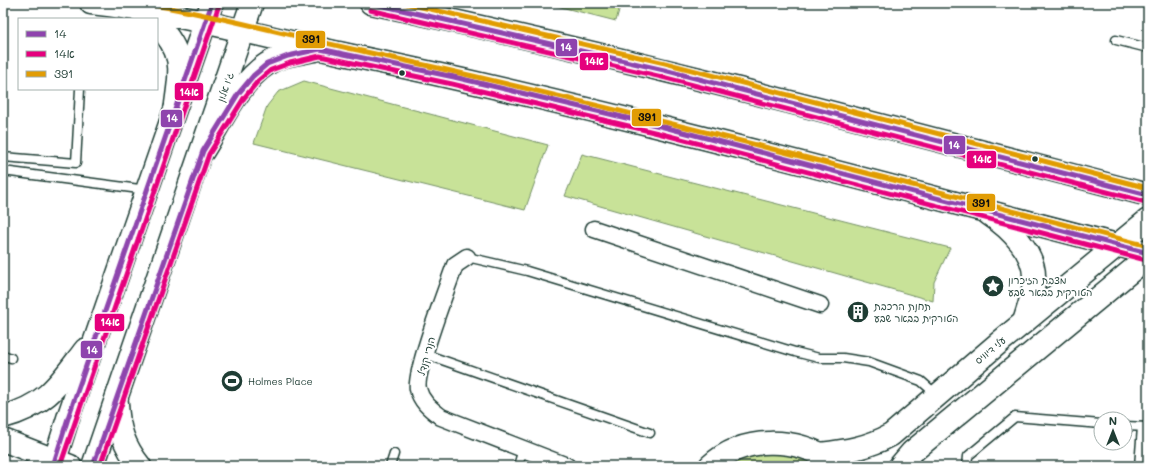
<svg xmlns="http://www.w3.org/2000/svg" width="1151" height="469" viewBox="0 0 1151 469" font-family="Mali,'Playpen Sans Hebrew',sans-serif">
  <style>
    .green { fill: #c8e298; stroke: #749066 }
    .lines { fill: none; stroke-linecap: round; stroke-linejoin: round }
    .lane-casing { stroke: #1f3d34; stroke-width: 11 }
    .street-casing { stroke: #1f3d34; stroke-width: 19 }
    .secondary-casing { stroke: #1f3d34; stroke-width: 25 }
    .highway-casing { stroke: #1f3d34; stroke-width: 25 }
    .lane { stroke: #fff; stroke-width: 8 }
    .street { stroke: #fff; stroke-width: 16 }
    .secondary { stroke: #fff; stroke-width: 22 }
    .highway { stroke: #fff; stroke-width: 22 }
    .bus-1-casing { stroke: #fff; stroke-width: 8 }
    .bus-2-casing { stroke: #fff; stroke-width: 8 }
    .bus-3-casing { stroke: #fff; stroke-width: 8 }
    .bus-1 { stroke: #8e44ad; stroke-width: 5 }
    .bus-2 { stroke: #e5007d; stroke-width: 5 }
    .bus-3 { stroke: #e19c05; stroke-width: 5 }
    .bus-dot { fill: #1f3d34; stroke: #fff; stroke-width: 1.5 }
    .labels { text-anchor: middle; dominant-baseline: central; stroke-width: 4; stroke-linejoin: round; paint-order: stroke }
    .street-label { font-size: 10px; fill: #1f3d34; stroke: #fff }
    .poi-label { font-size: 10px; fill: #1f3d34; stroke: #fff; text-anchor: start }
    .line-badge { stroke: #fff; stroke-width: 1.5 }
    .badge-label { font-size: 11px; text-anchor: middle; font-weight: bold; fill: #fff }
    .pale-badge-label { font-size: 11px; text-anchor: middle; font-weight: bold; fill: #111 }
  </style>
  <rect width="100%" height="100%" fill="#fff"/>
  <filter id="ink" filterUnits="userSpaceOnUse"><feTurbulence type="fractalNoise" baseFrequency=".025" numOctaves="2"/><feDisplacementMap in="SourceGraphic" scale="8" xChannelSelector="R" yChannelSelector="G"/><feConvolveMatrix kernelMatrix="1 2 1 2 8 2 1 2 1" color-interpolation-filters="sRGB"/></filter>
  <g filter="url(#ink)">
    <g class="green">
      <path d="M545,3H621L616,21Z"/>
      <path d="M304,81L548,145L525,210L254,143L267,106L278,92Z"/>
      <path d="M582,154L950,248L934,282L933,301L565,196Z"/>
      <path d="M761,453C783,453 801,455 820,466H727L736,460Z"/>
    </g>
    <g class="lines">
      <g class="lane-casing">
        <g id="lane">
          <path d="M1116,40L1148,48"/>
          <path d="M3,157L76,163L80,89"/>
          <path d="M3,171L147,190"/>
          <path d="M467,257L527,271L795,352L819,358H843L869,362L921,381L937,395"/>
          <path d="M425,354L650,433"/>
          <path d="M3,355L11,358"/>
          <path d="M1125,426L1148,427"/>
          <path d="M390,466L394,454"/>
          <path d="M518,466L523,449"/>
          <path d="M967,466L968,456L1015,417L1101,424"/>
          <path d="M1139,466L1142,427"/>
        </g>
      </g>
      <g class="street-casing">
        <g id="street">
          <path d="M594,229L820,305"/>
          <path d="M467,257L455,265C448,285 414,373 418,389C421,402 431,409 441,417L567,466"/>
        </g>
      </g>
      <g class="secondary-casing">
        <g id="secondary">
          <path d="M117,403C118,428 124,446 140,466"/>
          <path d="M3,417C47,405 59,384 85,350"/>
          <path d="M3,440L70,466"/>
          <path d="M820,454C846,451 867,448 891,435L1001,341L1148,220"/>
          <path d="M53,466L69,415L212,3"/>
          <path d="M93,466L252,3"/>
          <path d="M710,466C743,435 796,437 832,461"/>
          <path d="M900,466L912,452L1148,257"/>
        </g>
      </g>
      <g class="highway-casing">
        <g id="highway">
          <path d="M91,3C178,12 263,37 348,55C617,111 882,185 1148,253"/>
          <path d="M371,3C632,58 890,128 1148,195"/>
          <path d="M157,24C184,53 181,67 176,104"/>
          <path d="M203,151C220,124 239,82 267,64C280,55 299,53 315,50"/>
          <path d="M989,214C1010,228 1036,253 1034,280C1034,294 1028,308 1024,322"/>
        </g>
      </g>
      <use href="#lane" class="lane"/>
      <use href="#street" class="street"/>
      <use href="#secondary" class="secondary"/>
      <use href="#highway" class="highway"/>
      <g class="bus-1-casing">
        <g id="bus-1">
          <path d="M371,3L664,70L1148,195"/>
          <path d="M53,466L69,415L212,3"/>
          <path d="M93,466L203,151L238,94L253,76L267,64L288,56L320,49L454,77L660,126L1148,253"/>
        </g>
      </g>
      <g class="bus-2-casing">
        <g id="bus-2">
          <path d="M370,10L662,77L1146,202"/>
          <path d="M60,466L219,5"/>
          <path d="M100,466L209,154L244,98L258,81L271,70L290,63L320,56L452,84L658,133L1146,260"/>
        </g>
      </g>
      <g class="bus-3-casing">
        <g id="bus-3">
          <path d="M142,3C217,15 291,36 366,52C628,109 888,179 1148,246"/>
          <path d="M404,3L665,63L1148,188"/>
        </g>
      </g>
      <use href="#bus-1" class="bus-1"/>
      <use href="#bus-2" class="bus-2"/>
      <use href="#bus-3" class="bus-3"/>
    </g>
  </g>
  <defs>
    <g id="sight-disc" transform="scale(1.15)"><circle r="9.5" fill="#1f3d34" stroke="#fff"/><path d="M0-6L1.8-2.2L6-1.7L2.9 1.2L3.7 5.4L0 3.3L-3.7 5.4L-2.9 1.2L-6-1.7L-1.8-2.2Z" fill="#fff"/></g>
    <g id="building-disc" transform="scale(1.15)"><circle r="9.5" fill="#1f3d34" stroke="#fff"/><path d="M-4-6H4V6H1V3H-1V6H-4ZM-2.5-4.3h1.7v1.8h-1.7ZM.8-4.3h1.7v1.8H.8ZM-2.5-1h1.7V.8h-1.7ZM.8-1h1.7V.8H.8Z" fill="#fff"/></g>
    <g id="stadium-disc" transform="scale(1.15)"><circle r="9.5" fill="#1f3d34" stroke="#fff"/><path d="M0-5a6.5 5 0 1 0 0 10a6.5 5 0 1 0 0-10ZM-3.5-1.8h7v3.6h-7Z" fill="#fff"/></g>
  </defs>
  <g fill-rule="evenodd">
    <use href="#sight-disc" x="993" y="286"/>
    <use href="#building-disc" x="858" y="312"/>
    <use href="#stadium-disc" x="232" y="381"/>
  </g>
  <g class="bus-dot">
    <circle cx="402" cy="73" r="3.5"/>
    <circle cx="1035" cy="159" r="3.5"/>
  </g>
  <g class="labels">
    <g class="street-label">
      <text transform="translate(225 87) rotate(-71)">ג'ו אלון</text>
      <text transform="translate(990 350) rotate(-40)">עלי דיוויס</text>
      <text transform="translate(426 356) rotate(-74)">הנרי קנדל</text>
    </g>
    <g class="poi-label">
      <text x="1008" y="280">מצבת הזיכרון<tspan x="1008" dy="12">הטורקית בבאר שבע</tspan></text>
      <text x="874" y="306">תחנת הרכבת<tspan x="874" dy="12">הטורקית בבאר שבע</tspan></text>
      <text x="248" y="381">Holmes Place</text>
    </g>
  </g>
  <g class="line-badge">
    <rect x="295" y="30" width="31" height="19" rx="4" fill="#e19c05"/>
    <rect x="555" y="38" width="23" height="19" rx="4" fill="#8e44ad"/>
    <rect x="579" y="52" width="30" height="19" rx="4" fill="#e5007d"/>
    <rect x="174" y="82" width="30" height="19" rx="4" fill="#e5007d"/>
    <rect x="631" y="108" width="31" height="19" rx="4" fill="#e19c05"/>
    <rect x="160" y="109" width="23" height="19" rx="4" fill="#8e44ad"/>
    <rect x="943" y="135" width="23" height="20" rx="4" fill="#8e44ad"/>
    <rect x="966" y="150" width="31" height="19" rx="4" fill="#e5007d"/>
    <rect x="966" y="193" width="30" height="19" rx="4" fill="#e19c05"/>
    <rect x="94" y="313" width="31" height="19" rx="4" fill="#e5007d"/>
    <rect x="80" y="340" width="23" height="19" rx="4" fill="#8e44ad"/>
  </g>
  <g class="badge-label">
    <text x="566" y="51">14</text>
    <text x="594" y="65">14א</text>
    <text x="189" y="96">14א</text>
    <text x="172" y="122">14</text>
    <text x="954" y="149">14</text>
    <text x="982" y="163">14א</text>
    <text x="110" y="326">14א</text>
    <text x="92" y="354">14</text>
  </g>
  <g class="pale-badge-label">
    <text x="311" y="43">391</text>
    <text x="647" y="121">391</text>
    <text x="981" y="207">391</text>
  </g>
  <rect width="1151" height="469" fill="none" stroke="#fff" stroke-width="16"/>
  <rect x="8" y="8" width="1135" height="453" fill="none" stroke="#1f3d34" stroke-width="1.5" filter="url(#ink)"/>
  <rect x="18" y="18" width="140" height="72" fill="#ffffff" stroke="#a5b1ae"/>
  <rect x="26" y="31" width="20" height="6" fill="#8e44ad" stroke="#a5b1ae"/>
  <text x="54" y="38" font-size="12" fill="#1f3d34">14</text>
  <rect x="26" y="51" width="20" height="6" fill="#e5007d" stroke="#a5b1ae"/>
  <text x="54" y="58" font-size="12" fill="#1f3d34">14א</text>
  <rect x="26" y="71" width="20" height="6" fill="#e19c05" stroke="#a5b1ae"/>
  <text x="54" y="78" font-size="12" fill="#1f3d34">391</text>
  <g transform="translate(1113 431)"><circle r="19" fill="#ffffff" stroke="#a5b1ae"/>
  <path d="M0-3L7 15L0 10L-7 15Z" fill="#1f3d34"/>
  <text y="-6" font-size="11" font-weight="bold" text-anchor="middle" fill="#1f3d34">N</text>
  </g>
</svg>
